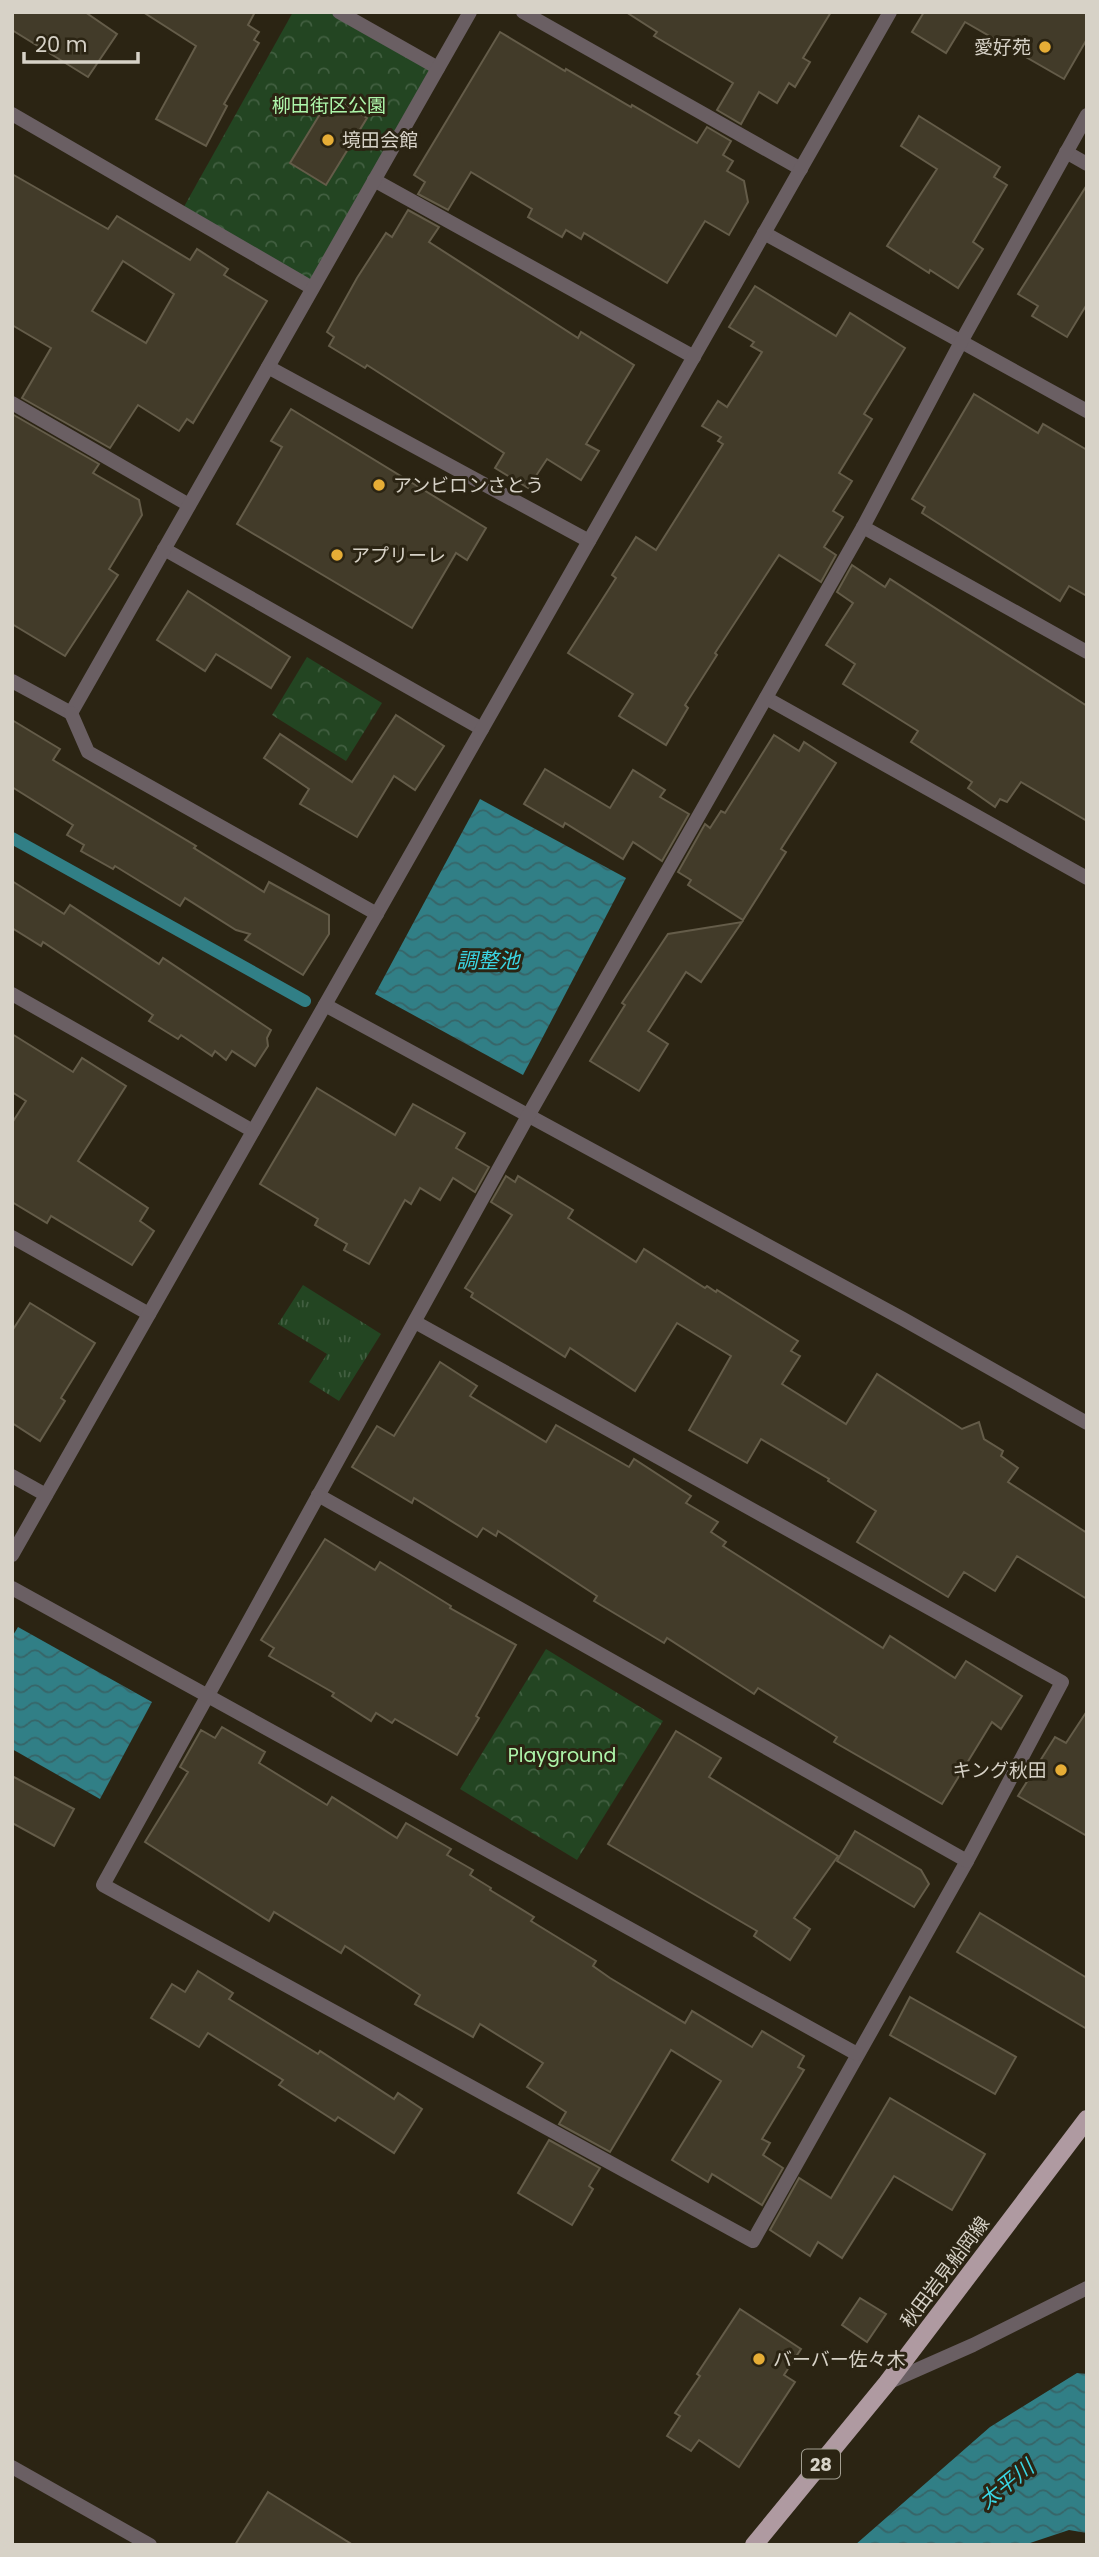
<svg xmlns="http://www.w3.org/2000/svg" width="1099" height="2557" viewBox="0 0 1099 2557" font-family="Poppins,'Noto Sans JP',sans-serif">
  <style>
    .grass { fill: url(#grass-tufts) }
    .park { fill: url(#park-crowns) }
    .water { fill: url(#water-waves) }
    .lines { fill: none; stroke-linecap: round; stroke-linejoin: round }
    .stream { stroke: #317f86; stroke-width: 12 }
    .building { fill: #423b29; stroke: #645c49; stroke-width: 2; fill-rule: evenodd }
    .minor { stroke: #6a5f63; stroke-width: 14 }
    .primary { stroke: #af9aa1; stroke-width: 18 }
    .poi-dot { fill: #e6ad36; stroke: #2b2413; stroke-width: 2.5 }
    .labels { text-anchor: middle; dominant-baseline: central; stroke-width: 6; stroke-linejoin: round; paint-order: stroke }
    .shield { fill: #2b2413; stroke: #a39e91; stroke-width: 2 }
    .shield-label { font-size: 18px; font-weight: bold; fill: #d7d2c7 }
    .poi-label { font-size: 19px; fill: #d7d2c7; stroke: #2b2413; text-anchor: start }
    .park-label { font-size: 19px; fill: #aef6aa; stroke: #2b2413 }
    .street-label { font-size: 19px; fill: #d7d2c7; stroke: #2b2413 }
    .water-label { font-size: 21px; font-style: italic; fill: #3ad5e3; stroke: #2b2413 }
  </style>
  <defs>
    <pattern id="grass-tufts" width="24" height="20" patternUnits="userSpaceOnUse" patternTransform="scale(1.75)"><rect width="24" height="20" fill="#234522"/><path d="M3 7l-1-3M5 7V3M7 7l1-3M15 17l-1-3M17 17v-4M19 17l1-3" fill="none" stroke="#425f41"/></pattern>
    <pattern id="park-crowns" width="20" height="18" patternUnits="userSpaceOnUse" patternTransform="scale(1.75)"><rect width="20" height="18" fill="#234522"/><path d="M2 6a3 3 0 1 1 6 0M12 15a3 3 0 1 1 6 0" fill="none" stroke="#425f41"/></pattern>
    <pattern id="water-waves" width="16" height="10" patternUnits="userSpaceOnUse" patternTransform="scale(1.75)"><rect width="16" height="10" fill="#317f86"/><path d="M0 5q4-4 8 0t8 0" fill="none" stroke="#376568"/></pattern>
  </defs>
  <rect width="100%" height="100%" fill="#2b2413"/>
  <path class="grass" d="M303,1285L381,1334L339,1401L309,1382L327,1354L278,1324Z"/>
  <g class="park">
    <path d="M293,12H339L438,68L312,288L181,212Z"/>
    <path d="M307,657L382,703L346,761L272,715Z"/>
    <path d="M546,1649L663,1721L577,1860L460,1789Z"/>
  </g>
  <g class="water">
    <path d="M480,799L626,878L523,1075L375,994Z"/>
    <path d="M18,1627L152,1702L100,1799L12,1749V1637Z"/>
    <path d="M1077,2373L1087,2374V2533L1069,2530L1024,2545H855L990,2427Z"/>
  </g>
  <g class="lines">
    <path class="stream" d="M12,838L305,1001"/>
  </g>
  <g class="building">
    <path d="M12,12H85L117,34L88,77L12,30Z"/>
    <path d="M143,12H255L248,25L259,32L254,40L259,43L224,104L227,106L206,146L156,119L196,46Z"/>
    <path d="M626,12H831L803,58L810,62L795,87L789,83L777,103L759,92L741,124L717,110L733,83L654,36L657,32Z"/>
    <path d="M924,12H1087V39L1064,79L965,22L946,53L912,32Z"/>
    <path d="M500,32L565,71L566,69L631,107L632,105L697,143L707,127L731,141L723,155L733,161L727,171L744,181L748,202L729,235L705,221L667,283L584,233L581,239L566,230L562,237L528,217L532,209L471,172L448,210L418,194L425,182L414,175Z"/>
    <path d="M331,96L367,118L326,185L290,163Z"/>
    <path d="M919,116L1000,167L994,177L1007,185L973,242L983,249L958,288L930,270L929,273L887,246L937,169L901,146Z"/>
    <path d="M12,174L108,229L117,216L190,260L197,249L228,269L224,275L267,301L193,423L187,419L179,431L138,405L110,448L22,398L51,348L12,325ZM123,261L174,294L146,343L92,311Z"/>
    <path d="M1087,185V304L1067,337L1032,316L1038,306L1018,294Z"/>
    <path d="M408,210L439,227L429,242L578,338L581,332L634,365L586,444L599,451L581,480L547,459L528,488L495,468L504,453L367,365L365,368L329,346L334,337L327,332L357,278L386,233L392,237Z"/>
    <path d="M755,286L836,336L850,313L905,348L864,414L872,419L839,473L852,481L833,511L843,517L824,547L836,555L821,582L779,555L715,653L717,655L685,705L688,708L666,745L619,716L633,694L568,653L616,578L612,575L636,537L656,550L723,444L718,441L721,437L702,426L718,401L727,407L762,352L751,346L754,342L729,327Z"/>
    <path d="M974,394L1038,433L1043,424L1087,450V596L1069,586L1060,601L922,513L925,507L912,499Z"/>
    <path d="M291,409L486,528L467,560L456,553L412,628L237,524L282,447L271,441Z"/>
    <path d="M12,414L99,464L93,473L139,500L142,515L109,569L118,575L65,656L12,624Z"/>
    <path d="M852,565L885,587L890,579L1087,706V821L1021,782L1007,802L1000,799L995,807L968,788L972,782L911,742L918,731L843,684L855,664L826,645L853,603L837,592Z"/>
    <path d="M188,591L290,657L271,688L216,654L205,671L157,640Z"/>
    <path d="M396,715L444,746L415,790L394,776L357,837L300,804L309,789L264,758L280,734L352,782Z"/>
    <path d="M12,720L60,749L53,760L196,846L194,848L264,892L269,882L329,915V934L303,975L245,940L250,934L236,930L185,898L180,906L115,866L113,869L81,851L84,845L67,835L73,825L12,787Z"/>
    <path d="M774,735L799,751L804,742L836,763L781,849L786,852L743,920L688,885L691,880L678,872L705,824L710,828L721,811L725,813Z"/>
    <path d="M545,769L610,808L633,770L665,790L660,797L689,814L662,861L633,842L623,859L565,823L563,827L524,804Z"/>
    <path d="M12,881L64,914L70,905L159,964L163,958L271,1030L267,1038L268,1046L255,1066L232,1051L226,1060L215,1051L212,1056L181,1035L178,1039L149,1021L153,1015L43,942L41,946L12,928Z"/>
    <path d="M742,922L701,982L686,972L648,1031L668,1044L639,1091L590,1061L625,1005L622,1003L668,934Z"/>
    <path d="M12,1034L73,1072L82,1058L126,1086L78,1161L148,1208L140,1221L154,1231L132,1265L51,1216L47,1223L12,1202V1123L26,1101L12,1092Z"/>
    <path d="M317,1088L395,1135L413,1104L465,1133L456,1148L489,1167L475,1192L453,1178L440,1200L420,1188L411,1204L405,1200L369,1264L344,1250L347,1244L315,1225L318,1219L260,1184Z"/>
    <path d="M506,1176L515,1182L518,1176L573,1210L568,1218L636,1262L644,1249L705,1288L707,1286L716,1292L717,1290L798,1341L791,1351L800,1356L782,1384L846,1424L877,1374L962,1429L979,1422L984,1439L1003,1451L1001,1456L1018,1468L1008,1482L1087,1533V1599L1017,1556L995,1591L964,1572L948,1597L857,1542L876,1511L828,1481L829,1479L761,1439L747,1463L689,1430L731,1356L677,1323L635,1391L570,1348L565,1357L471,1297L473,1293L465,1288L512,1215L491,1202Z"/>
    <path d="M30,1303L95,1343L61,1398L65,1401L40,1441L12,1423V1331Z"/>
    <path d="M440,1362L477,1386L470,1396L546,1442L556,1425L629,1467L634,1459L691,1496L686,1503L718,1522L711,1532L726,1542L723,1546L883,1648L890,1636L955,1678L966,1661L1022,1696L1001,1729L992,1722L942,1804L834,1742L837,1737L758,1688L754,1694L667,1638L664,1643L594,1601L597,1596L498,1531L496,1536L483,1528L477,1537L414,1498L412,1503L352,1467L377,1426L394,1436Z"/>
    <path d="M325,1539L375,1570L380,1562L451,1606L450,1608L516,1645L476,1716L479,1718L457,1755L395,1719L392,1723L376,1713L371,1721L332,1696L334,1693L269,1656L274,1648L261,1640Z"/>
    <path d="M1087,1711V1836L1018,1796L1055,1737L1066,1743Z"/>
    <path d="M222,1727L265,1752L259,1763L327,1805L332,1797L397,1838L406,1823L451,1849L447,1855L473,1870L470,1875L491,1888L490,1890L534,1917L531,1921L596,1961L593,1966L610,1978L685,2023L692,2011L752,2047L762,2031L804,2056L798,2067L804,2070L762,2139L770,2143L763,2155L783,2168L762,2205L712,2174L708,2182L672,2160L721,2081L671,2050L610,2152L559,2124L566,2112L527,2087L543,2063L480,2024L473,2037L415,2004L420,1995L345,1946L341,1953L274,1912L269,1921L145,1842L188,1772L180,1767L201,1730L215,1738Z"/>
    <path d="M676,1731L721,1758L709,1777L838,1856L794,1918L810,1929L790,1960L754,1936L757,1931L608,1844Z"/>
    <path d="M12,1776L74,1809L54,1846L12,1823Z"/>
    <path d="M855,1831L921,1870L929,1884L914,1907L837,1861Z"/>
    <path d="M980,1913L1087,1978V2029L957,1952Z"/>
    <path d="M198,1971L233,1993L229,1999L318,2054L320,2051L394,2099L398,2093L422,2109L394,2153L338,2117L335,2121L279,2085L283,2080L208,2033L199,2047L151,2018L172,1984L185,1992Z"/>
    <path d="M910,1997L1016,2057L995,2094L890,2035Z"/>
    <path d="M890,2098L985,2154L952,2210L894,2176L842,2258L818,2242L810,2256L770,2230L799,2178L831,2198Z"/>
    <path d="M549,2140L600,2168L589,2186L593,2189L572,2225L518,2193Z"/>
    <path d="M860,2298L886,2314L867,2342L842,2325Z"/>
    <path d="M740,2309L801,2349L784,2375L795,2382L739,2467L699,2440L691,2451L667,2436L680,2416L675,2413L700,2376L697,2374Z"/>
    <path d="M268,2492L353,2545H235Z"/>
  </g>
  <g class="lines">
    <g class="minor">
      <path d="M339,12L438,68"/>
      <path d="M523,12L801,169"/>
      <path d="M12,114L312,288"/>
      <path d="M1066,152L1087,164"/>
      <path d="M374,180L694,357"/>
      <path d="M764,233L1087,411"/>
      <path d="M268,367L589,541"/>
      <path d="M12,403L189,505"/>
      <path d="M863,527L1087,652"/>
      <path d="M164,549L482,729"/>
      <path d="M12,681L71,713L470,12"/>
      <path d="M766,698L1087,878"/>
      <path d="M71,713L88,752L377,914"/>
      <path d="M12,994L253,1131"/>
      <path d="M325,1005L903,1319L1087,1423"/>
      <path d="M12,1237L149,1314"/>
      <path d="M415,1322L1062,1682L967,1861L753,2241L103,1885L528,1116L863,527L961,342L1087,115"/>
      <path d="M12,1476L46,1495"/>
      <path d="M318,1495L967,1861"/>
      <path d="M12,1555L890,12"/>
      <path d="M12,1588L857,2054"/>
      <path d="M887,2383L973,2345L1087,2288"/>
      <path d="M12,2467L150,2545"/>
    </g>
    <path class="primary" d="M754,2545L887,2383L1087,2119"/>
  </g>
  <g class="poi-dot">
    <circle cx="1045" cy="47" r="7"/>
    <circle cx="328" cy="140" r="7"/>
    <circle cx="379" cy="485" r="7"/>
    <circle cx="337" cy="555" r="7"/>
    <circle cx="1061" cy="1770" r="7"/>
    <circle cx="759" cy="2359" r="7"/>
  </g>
  <g class="labels">
    <rect class="shield" x="802" y="2449.5" width="38" height="29" rx="5"/>
    <g class="shield-label">
      <text x="821" y="2464">28</text>
    </g>
    <g class="poi-label">
      <text x="1031" y="47" text-anchor="end">愛好苑</text>
      <text x="342" y="140">境田会館</text>
      <text x="393" y="485">アンビロンさとう</text>
      <text x="351" y="555">アプリーレ</text>
      <text x="1047" y="1770" text-anchor="end">キング秋田</text>
      <text x="773" y="2359">バーバー佐々木</text>
    </g>
    <g class="park-label">
      <text x="329" y="105">柳田街区公園</text>
      <text x="562" y="1755">Playground</text>
    </g>
    <g class="street-label">
      <text transform="translate(945 2272) rotate(-53)">秋田岩見船岡線</text>
    </g>
    <g class="water-label">
      <text x="488" y="960">調整池</text>
      <text transform="translate(1006 2484) rotate(-39)">太平川</text>
    </g>
  </g>
  <rect width="1099" height="2557" fill="none" stroke="#d7d2c7" stroke-width="28"/>
  <path d="M24 52v10h114v-10" fill="none" stroke="#d7d2c7" stroke-width="3.5"/>
  <text x="35" y="52" font-size="21" fill="#d7d2c7" stroke="#2b2413" stroke-width="5" paint-order="stroke">20 m</text>
</svg>
